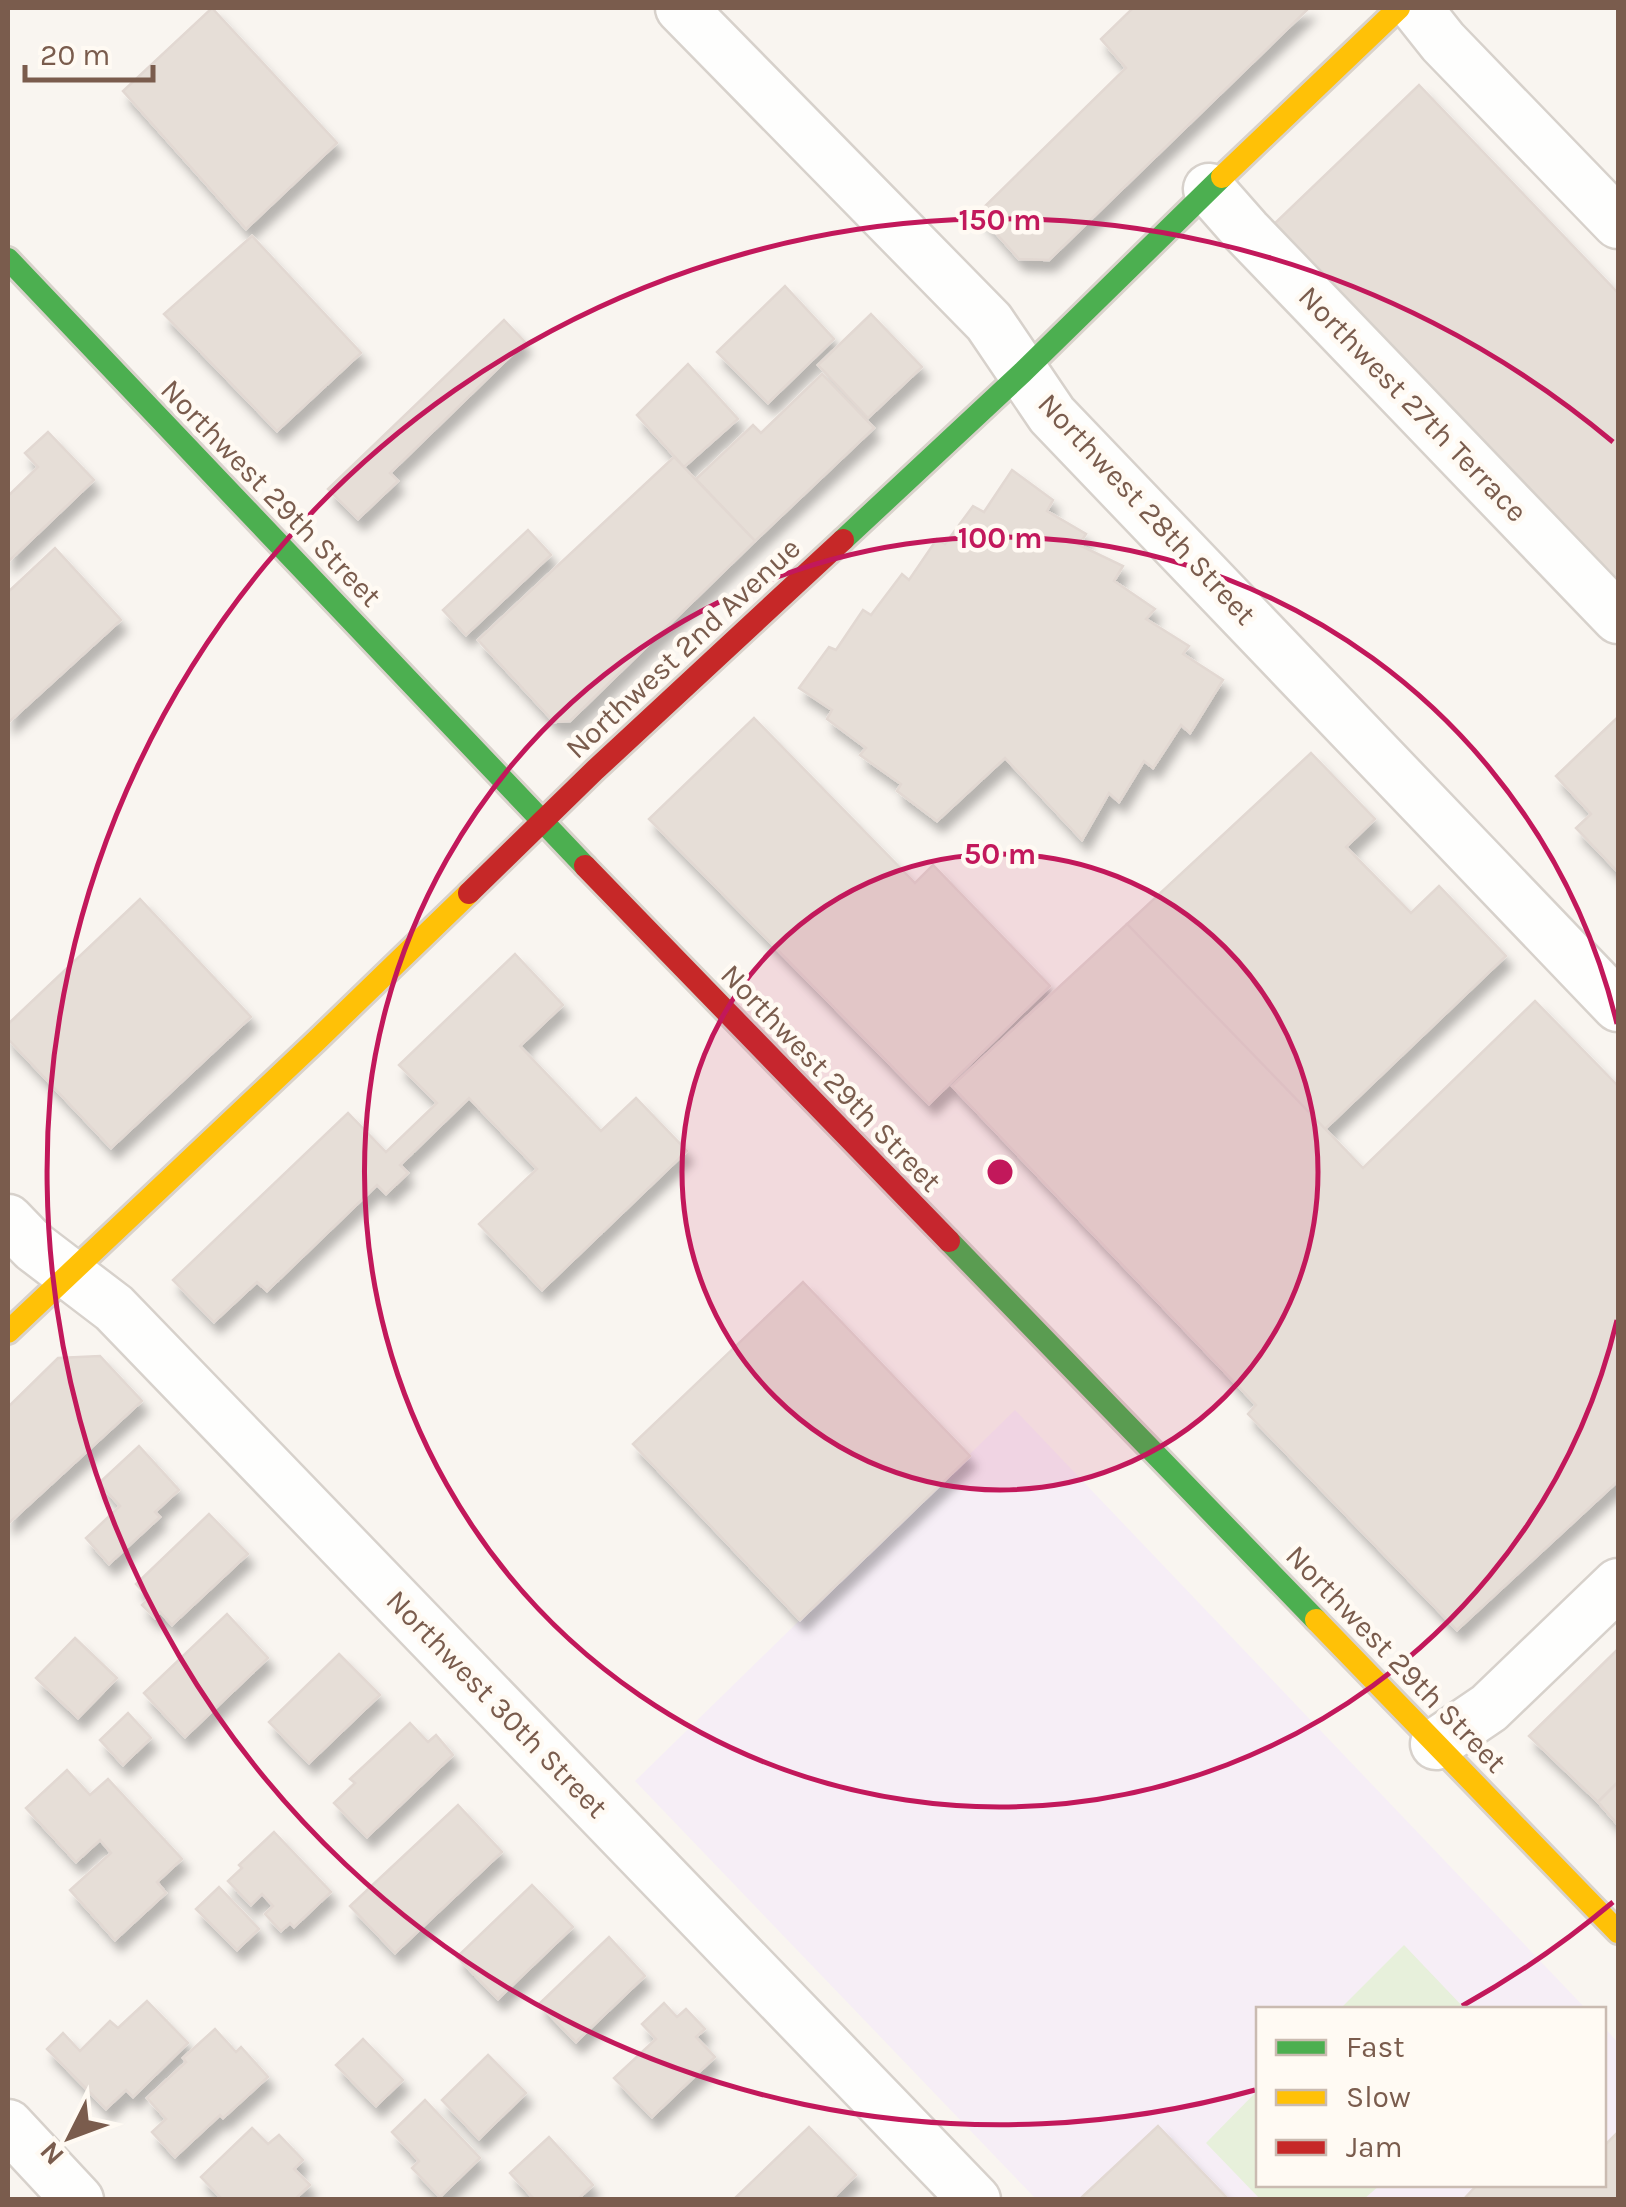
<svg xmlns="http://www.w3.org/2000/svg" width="1626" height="2207" viewBox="0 0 1626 2207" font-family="Karla,sans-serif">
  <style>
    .education { fill: #f6eef6 }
    .green { fill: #e7f0db }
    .building { fill: #e6ded7; stroke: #e2d8d2; stroke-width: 2.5; filter: url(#shadow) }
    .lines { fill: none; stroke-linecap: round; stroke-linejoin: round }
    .street-casing { stroke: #d7d1cb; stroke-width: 55 }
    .fast-casing { stroke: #d9d2cb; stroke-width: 28 }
    .slow-casing { stroke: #d9d2cb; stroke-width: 28 }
    .jam-casing { stroke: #d9d2cb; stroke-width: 28 }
    .street { stroke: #fefefd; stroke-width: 50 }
    .fast { stroke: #4caf50; stroke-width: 22 }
    .slow { stroke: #ffc107; stroke-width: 22 }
    .jam { stroke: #c62828; stroke-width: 22 }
    .ring { fill: none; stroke: #c2185b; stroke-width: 5 }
    .labels { text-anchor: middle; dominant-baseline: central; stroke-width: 9; stroke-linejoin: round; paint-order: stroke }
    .street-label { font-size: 30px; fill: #7a5c4d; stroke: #fffaf3 }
    .centre { fill: #c2185b; stroke: #fffaf3; stroke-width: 5 }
    .ring-label { font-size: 30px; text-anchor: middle; font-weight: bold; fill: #c2185b; stroke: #fffaf3; stroke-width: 9; stroke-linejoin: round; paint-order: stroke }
  </style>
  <defs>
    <filter id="shadow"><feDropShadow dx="6" dy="11" stdDeviation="5" flood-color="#0004"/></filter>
  </defs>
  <rect width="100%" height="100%" fill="#f9f5f0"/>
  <path class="education" d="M1015,1410L1586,2009L1258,2010V2184H1604V2027L1618,2043V2199H1036L635,1781Z"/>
  <g class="green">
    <path d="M1404,1945L1465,2009H1340Z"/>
    <path d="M1258,2090V2184L1380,2185L1364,2199H1260L1206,2143Z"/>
  </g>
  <g class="building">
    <path d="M212,8L337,143L246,229L123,91Z"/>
    <path d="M1133,8H1309L1049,260L1019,259L978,213L1126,68L1101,39Z"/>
    <path d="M1419,85L1618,293V590L1272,226Z"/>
    <path d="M252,236L361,353L277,431L164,314Z"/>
    <path d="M785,286L834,339L768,403L717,352Z"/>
    <path d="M871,314L922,367L868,418L818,365Z"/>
    <path d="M504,320L525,342L390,473L398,481L358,519L328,489Z"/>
    <path d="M688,364L738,419L684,467L637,415Z"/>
    <path d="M822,374L874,428L755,541L696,479L753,425L761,433Z"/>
    <path d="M48,432L94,480L8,562V496L38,467L25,453Z"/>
    <path d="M674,457L755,541L570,721L554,722L478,640Z"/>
    <path d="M1012,470L1053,500L1047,511L1086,534L1079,545L1123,566L1114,581L1155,609L1146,619L1189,646L1183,654L1223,680L1190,733L1181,725L1153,768L1144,761L1119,802L1109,793L1082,840L1005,758L937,821L897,791L901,784L860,755L866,748L827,719L832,710L799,688L829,647L836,650L863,610L871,615L902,574L909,580L937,539L945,544L973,506L984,512Z"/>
    <path d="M528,530L551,555L466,635L443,610Z"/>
    <path d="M55,548L121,620L8,723V592Z"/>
    <path d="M1618,717V872L1576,828L1591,814L1556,776Z"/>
    <path d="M754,718L915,883L933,865L1050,986L929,1104L649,819Z"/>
    <path d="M1311,753L1375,819L1346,847L1411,913L1439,886L1506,956L1324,1130L1127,924Z"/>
    <path d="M140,899L251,1017L111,1148L8,1039V1024Z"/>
    <path d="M1127,924L1363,1168L1535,1001L1618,1086V1481L1457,1630L1248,1414L1256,1405L952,1086Z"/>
    <path d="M515,954L563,1005L520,1046L601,1131L636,1098L687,1151L542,1290L479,1224L537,1169L469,1098L400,1165L408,1173L386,1194L377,1185L267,1291L257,1282L214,1322L173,1280L348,1113L386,1152L437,1103L399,1065Z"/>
    <path d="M803,1282L970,1456L800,1620L633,1444Z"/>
    <path d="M100,1356L142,1401L8,1524V1407L58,1358Z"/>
    <path d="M139,1446L179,1490L155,1512L160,1517L109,1564L86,1538L120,1506L99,1483Z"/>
    <path d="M209,1514L248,1554L172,1625L160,1612L155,1618L142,1605L149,1598L136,1584Z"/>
    <path d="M227,1614L268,1658L185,1737L144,1693Z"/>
    <path d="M75,1638L117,1678L78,1718L36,1678Z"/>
    <path d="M1618,1649V1782L1598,1802L1529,1736Z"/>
    <path d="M339,1654L380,1695L309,1763L269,1722Z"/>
    <path d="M128,1713L151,1738L123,1765L100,1740Z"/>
    <path d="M410,1723L428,1742L436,1735L453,1755L367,1837L334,1803L355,1783L350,1779Z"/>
    <path d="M67,1770L90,1795L108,1779L182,1859L157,1882L166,1893L115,1940L70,1890L111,1853L100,1840L76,1862L26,1808Z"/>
    <path d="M1618,1782V1825L1598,1802Z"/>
    <path d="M458,1805L502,1852L395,1953L350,1906Z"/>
    <path d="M274,1832L331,1892L294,1927L290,1923L281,1931L265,1914L273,1906L262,1894L251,1905L228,1881L242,1868L239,1865Z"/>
    <path d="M532,1885L573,1927L498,1999L457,1957Z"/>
    <path d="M219,1887L259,1929L237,1950L196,1909Z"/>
    <path d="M609,1937L645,1976L576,2042L539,2004Z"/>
    <path d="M147,2001L188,2043L133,2097L126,2090L106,2109L47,2049L63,2033L80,2051L110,2021L118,2028Z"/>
    <path d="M664,2003L677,2017L686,2009L705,2029L696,2037L715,2057L652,2117L614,2078L656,2039L642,2024Z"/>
    <path d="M215,2029L236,2052L241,2047L268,2077L223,2118L220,2115L175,2157L152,2132L166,2119L147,2098L186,2062L183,2058Z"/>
    <path d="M363,2039L403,2080L376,2106L336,2065Z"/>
    <path d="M488,2055L526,2093L479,2139L442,2100Z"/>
    <path d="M425,2100L480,2158L440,2197L412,2168L419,2161L392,2132Z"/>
    <path d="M1158,2126L1229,2200H1085L1082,2197Z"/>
    <path d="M809,2127L856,2175L831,2200H733Z"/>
    <path d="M252,2128L268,2144L279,2135L303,2160L294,2169L310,2185L294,2200H223L201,2177Z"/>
    <path d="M1618,2132V2200H1463L1478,2184H1604V2146Z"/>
    <path d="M549,2137L593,2185L577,2200H535L510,2173Z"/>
  </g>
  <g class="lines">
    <g class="street-casing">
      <g id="street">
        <path d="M681,8L989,322L1052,415L1618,1006"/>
        <path d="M1416,8L1443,42L1618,223"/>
        <path d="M1209,189L1246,231L1618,618"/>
        <path d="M8,1220L34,1247L114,1308L975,2200"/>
        <path d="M1436,1744L1489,1708L1618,1584"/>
        <path d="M8,2125L78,2200"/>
      </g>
    </g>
    <g class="fast-casing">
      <g id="fast">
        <path d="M8,259L585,866"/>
        <path d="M843,540L1023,372L1222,177"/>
        <path d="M949,1241L1316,1620"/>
      </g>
    </g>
    <g class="slow-casing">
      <g id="slow">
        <path d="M1222,177L1399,8"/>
        <path d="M8,1332L317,1040L469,893"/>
        <path d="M1316,1620L1618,1932"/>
      </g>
    </g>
    <g class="jam-casing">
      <g id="jam">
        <path d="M585,866L949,1241"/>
        <path d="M469,893L595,770L843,540"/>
      </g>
    </g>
    <use href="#street" class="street"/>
    <use href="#fast" class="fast"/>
    <use href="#slow" class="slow"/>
    <use href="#jam" class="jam"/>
  </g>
  <circle cx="1000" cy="1172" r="318" fill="#c2185b" fill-opacity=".12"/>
  <g class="ring">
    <circle cx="1000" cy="1172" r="318"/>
    <path d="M1617 1320A635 635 0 1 1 1617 1024"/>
    <path d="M1613 1902A953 953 0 0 1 1462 2006M1255 2090A953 953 0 1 1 1613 442"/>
  </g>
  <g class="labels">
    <g class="street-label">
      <text transform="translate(1413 404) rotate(46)">Northwest 27th Terrace</text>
      <text transform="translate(271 493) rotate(46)">Northwest 29th Street</text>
      <text transform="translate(1147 509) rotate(47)">Northwest 28th Street</text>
      <text transform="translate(683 648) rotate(-43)">Northwest 2nd Avenue</text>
      <text transform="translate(831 1078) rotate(46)">Northwest 29th Street</text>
      <text transform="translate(1396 1659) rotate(46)">Northwest 29th Street</text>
      <text transform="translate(497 1704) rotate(46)">Northwest 30th Street</text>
    </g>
  </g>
  <circle cx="1000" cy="1172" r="15" class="centre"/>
  <g class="ring-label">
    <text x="1000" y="230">150 m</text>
    <text x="1000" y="548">100 m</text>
    <text x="1000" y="864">50 m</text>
  </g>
  <rect width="1626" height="2207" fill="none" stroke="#7a5c4d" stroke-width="20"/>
  <rect x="1256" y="2007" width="350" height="180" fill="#fffaf3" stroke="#cabbb1" stroke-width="2.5"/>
  <rect x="1276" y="2040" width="50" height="15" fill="#4caf50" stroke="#cabbb1" stroke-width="2.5"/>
  <text x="1346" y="2057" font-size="30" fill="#7a5c4d">Fast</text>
  <rect x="1276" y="2090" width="50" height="15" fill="#ffc107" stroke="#cabbb1" stroke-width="2.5"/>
  <text x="1346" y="2107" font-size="30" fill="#7a5c4d">Slow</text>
  <rect x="1276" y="2140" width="50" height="15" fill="#c62828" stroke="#cabbb1" stroke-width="2.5"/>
  <text x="1346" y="2157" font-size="30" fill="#7a5c4d">Jam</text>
  <g transform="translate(70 2137) rotate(228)" stroke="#fffaf3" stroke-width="8" paint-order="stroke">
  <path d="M0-8L18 38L0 25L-18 38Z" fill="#7a5c4d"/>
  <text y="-15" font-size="28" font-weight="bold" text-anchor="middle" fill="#7a5c4d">N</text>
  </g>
  <path d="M25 65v15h128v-15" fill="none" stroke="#7a5c4d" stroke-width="5"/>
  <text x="40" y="65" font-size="30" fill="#7a5c4d" stroke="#fffaf3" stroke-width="8" paint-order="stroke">20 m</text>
</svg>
